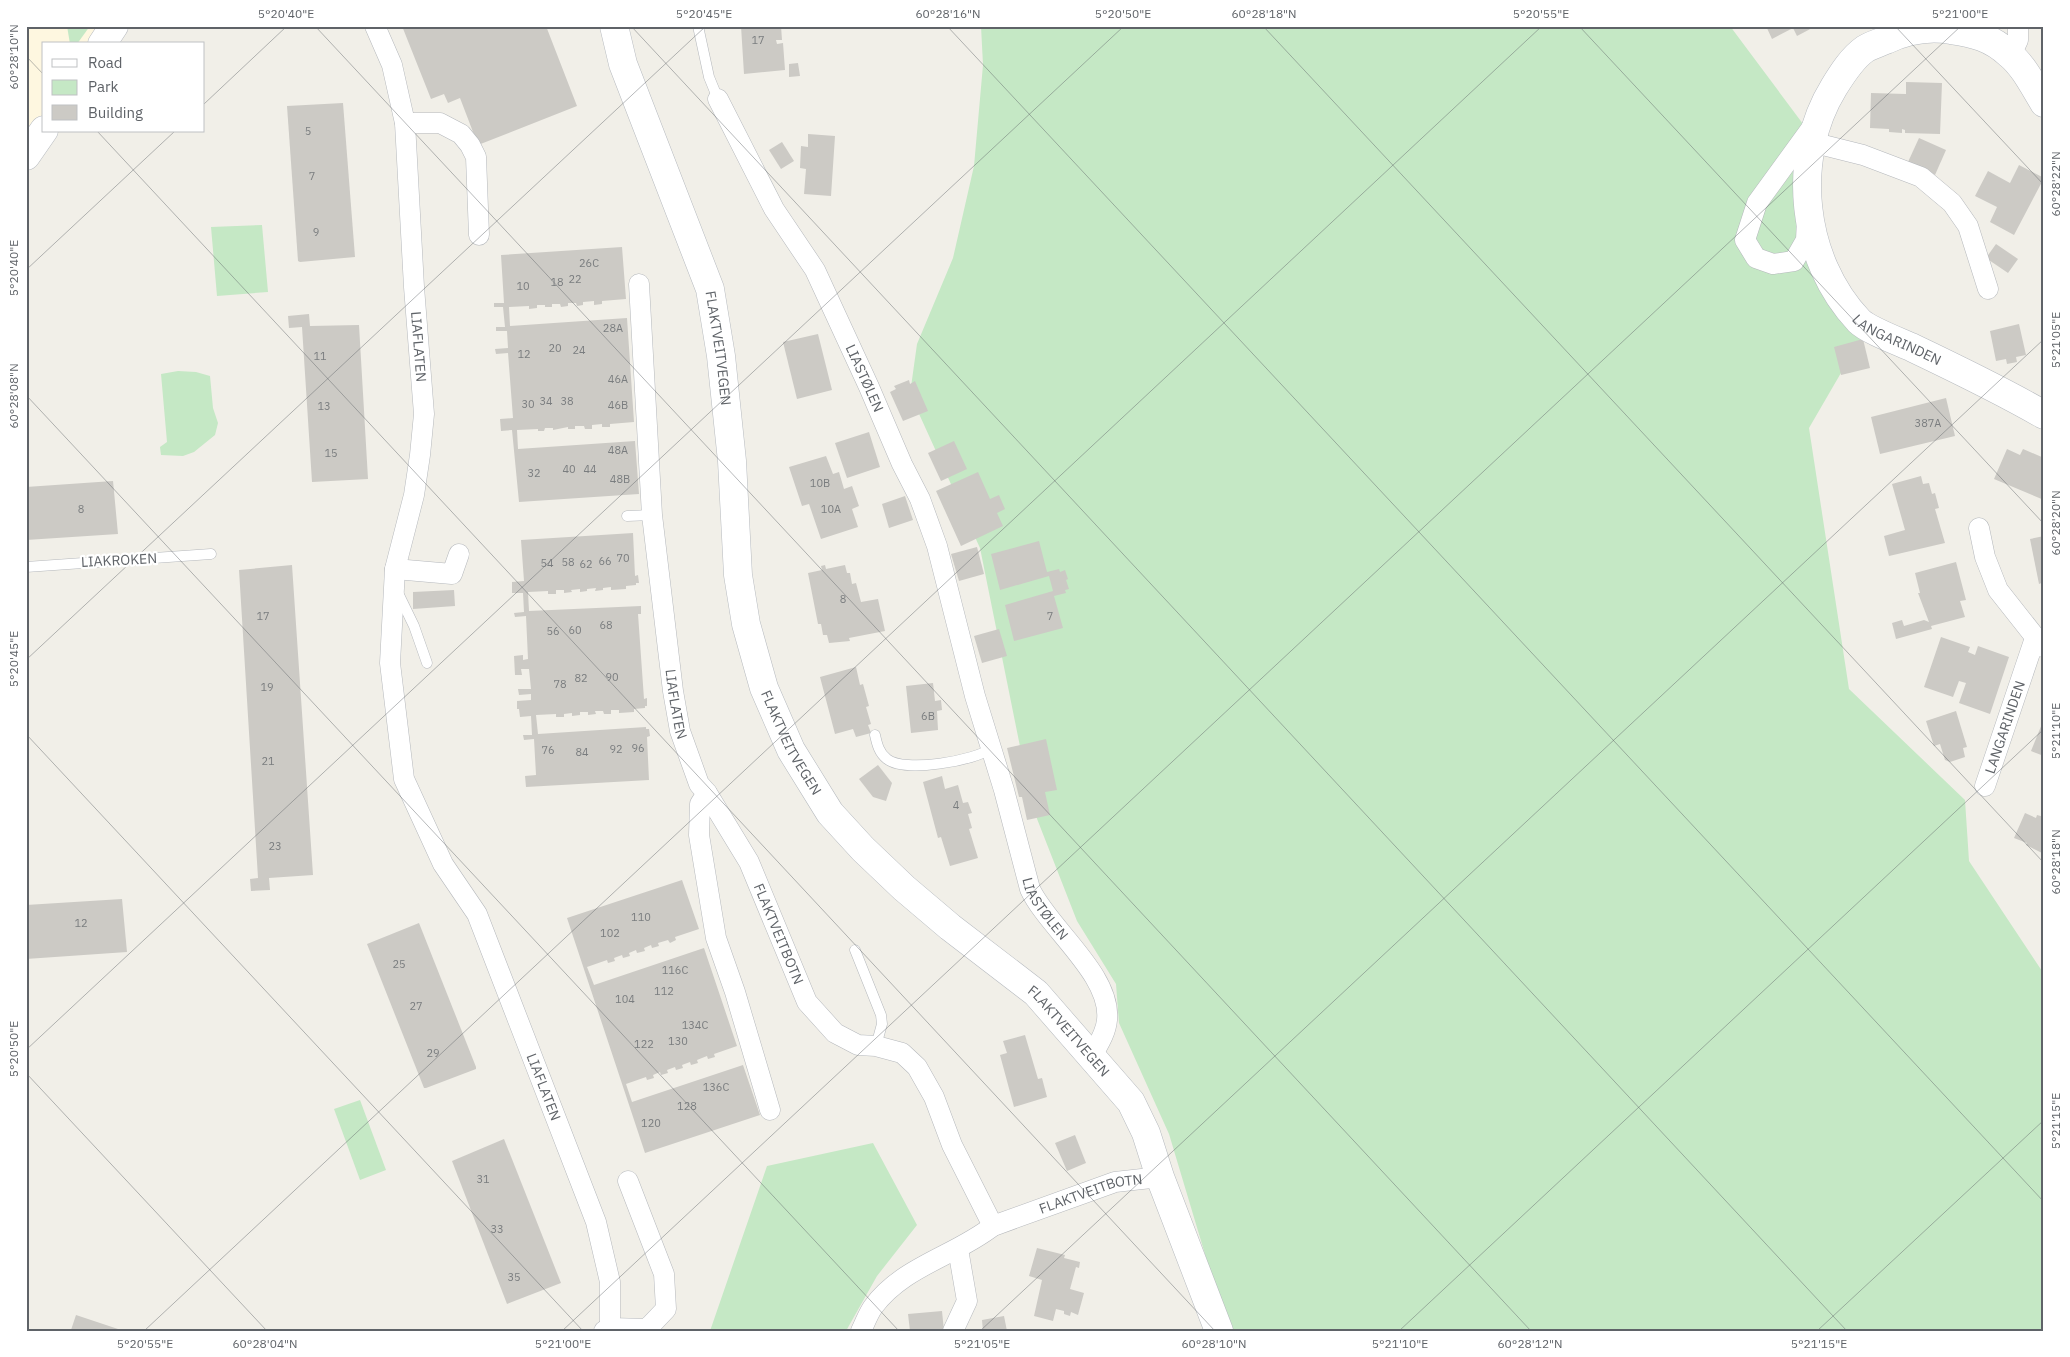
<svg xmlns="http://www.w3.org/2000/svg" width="2070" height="1357" viewBox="0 0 2070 1357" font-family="'IBM Plex Sans',sans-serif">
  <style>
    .commercial { fill: #fef7e0 }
    .green { fill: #c5e8c5 }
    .building { fill: #cccac5 }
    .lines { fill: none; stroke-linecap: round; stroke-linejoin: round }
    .lane-casing { stroke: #b5b8bc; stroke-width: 11 }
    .street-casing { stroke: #b5b8bc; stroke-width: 21 }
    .secondary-casing { stroke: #b6babf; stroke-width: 29 }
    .lane { stroke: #fff; stroke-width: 10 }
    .street { stroke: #fff; stroke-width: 20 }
    .secondary { stroke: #fff; stroke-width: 28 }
    .ticks { fill: none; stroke: #5f6368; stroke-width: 1; stroke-opacity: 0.45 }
    .labels { text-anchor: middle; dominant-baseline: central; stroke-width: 4.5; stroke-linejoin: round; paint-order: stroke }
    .number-label { font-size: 11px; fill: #7a7d7f }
    .street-label { font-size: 14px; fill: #5f6368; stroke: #fff }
    .neatline { fill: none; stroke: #5f6368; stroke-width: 2 }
    .ticks-label { font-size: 12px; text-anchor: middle; fill: #5f6368 }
  </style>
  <rect width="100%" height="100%" fill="#f1efe8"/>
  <path class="commercial" d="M26,26H114L101,44H44V125L26,150Z"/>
  <g class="green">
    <path d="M67,26H90L77,44H70Z"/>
    <path d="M981,26H1730L1809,132L1817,264L1863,335L1809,428L1849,689L1965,800L1969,861L2044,974V1331H1228L1169,1134L1119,1023L1116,984L1077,921L1032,806L980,548L910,394L917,344L953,258L974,166L983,65Z"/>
    <path d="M262,225L268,292L217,296L211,227Z"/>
    <path d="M178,371L196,372L210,376L213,408L218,423L215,435L194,452L183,456L161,455L160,447L167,442L161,374Z"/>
    <path d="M360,1100L386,1170L360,1180L334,1109Z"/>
    <path d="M873,1143L917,1225L877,1276L846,1331H710L767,1166Z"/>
  </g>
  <g class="building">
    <path d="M402,26H546L577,106L478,145L460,98L448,103L444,94L431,99Z"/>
    <path d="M741,26H781L782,40H776L777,44L783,43L785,70L744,74Z"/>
    <path d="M1766,26H1816L1797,36L1793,28L1772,39Z"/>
    <path d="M798,63L800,76L789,77V64Z"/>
    <path d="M1906,82L1942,83L1940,134L1905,133V130L1902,129V133L1889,132V129L1870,128L1871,93L1906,94Z"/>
    <path d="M343,103L355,257L300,262L298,261L287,106Z"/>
    <path d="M808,134L835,136L831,196L804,194L806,169L800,168L801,146L808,147Z"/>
    <path d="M1919,138L1946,150L1935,175L1908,162Z"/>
    <path d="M782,142L794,161L781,169L769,150Z"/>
    <path d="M2019,165L2044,178L2014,235L1990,222L1997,207L1975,196L1988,171L2010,183Z"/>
    <path d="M1996,244L2018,259L2008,273L1986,258Z"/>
    <path d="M622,247L626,299L602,301V304L594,305V301L583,302V305L577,306L576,303H568V306L561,307L560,304H552V307H545V305H537V308L529,309V306L509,307L510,326L627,318L634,422L610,424V427H602V424L592,425V429H585L584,426H575V429H568V427L553,430V428H545L544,431H538V429L517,430L518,449L635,441L639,494L519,502L512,430L501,431L500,419L513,418L508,353L496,354L495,349L508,348L507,331H496V327H505L503,307H494V303H504L501,255Z"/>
    <path d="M309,314L310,326L359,325L368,479L312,482L302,327L289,328L288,316Z"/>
    <path d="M2019,324L2026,355L2016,357L2017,362L2007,364L2006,359L1996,361L1990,331Z"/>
    <path d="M818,334L832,390L797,399L783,342Z"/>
    <path d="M1863,339L1870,368L1841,375L1834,347Z"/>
    <path d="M909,380L910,384L915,381L928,411L903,421L890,392L896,389L894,386Z"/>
    <path d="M1946,398L1955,436L1880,454L1871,417Z"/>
    <path d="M869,432L880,467L847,478L835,443Z"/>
    <path d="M954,441L967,469L941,481L928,453Z"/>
    <path d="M2007,449L2020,455L2023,449L2044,458V500L1994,479Z"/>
    <path d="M826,456L833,474L839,472L844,489L852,486L859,506L852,509L858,527L821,539L809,504L802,506L789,467Z"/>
    <path d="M978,472L990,499L999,495L1005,509L997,513L1003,526L961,546L936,491Z"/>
    <path d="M1921,476L1923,484L1929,483L1932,494L1935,493L1939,508L1935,509L1945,543L1889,556L1884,536L1905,530L1892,484Z"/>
    <path d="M113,481L118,534L26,540V487Z"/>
    <path d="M905,496L913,520L889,528L882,504Z"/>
    <path d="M633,533L635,576L638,575L639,583H636V585L626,586V589L611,590V587L603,588V590L595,591L596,588L587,589V591L580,592V589L571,590L572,592L564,593V590H556V594H548V591L528,592L529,611L641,606V614H638L644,699L647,698V706H645V708L634,709V712L619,713V710H611V714H604L603,711H595L596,714L588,715V712H580V715L572,716V713L564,714V717H556V714L536,715L538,734L646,727V729H649L650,736L647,737L649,780L526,787L525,776L536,775L534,739L524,740L523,735H532L531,716L520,717L519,709H517V701L531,700V694L519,695L518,689H531L529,669H521L522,675H515L514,656L523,655V660L528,659L526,616L515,617L514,613L524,612L523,593H512V582L524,581L521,540Z"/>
    <path d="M2044,536V582L2039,584L2030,539Z"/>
    <path d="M1039,541L1047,572L1059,569L1060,572L1065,570L1068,579L1066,580L1069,589L1065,590L1066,593L1054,596L1063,628L1014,641L1005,605L1053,591L1049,576L1000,590L991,554Z"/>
    <path d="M977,547L984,574L959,581L951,554Z"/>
    <path d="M1956,562L1966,600L1960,601L1965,617L1931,626L1932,629L1896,639L1892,623L1902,620L1904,626L1924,620L1929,622L1918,593H1920L1915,573Z"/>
    <path d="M292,565L313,875L269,878L270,890L251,891L250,879L258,878L239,570Z"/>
    <path d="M825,565L826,569L845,565L847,573H850L852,584L856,583L861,602L878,599L885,631L849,638L850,641L829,643L827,635H823L821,624H818L808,573L822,570L821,566Z"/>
    <path d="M454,590L455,606L413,609V592Z"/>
    <path d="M999,629L1007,656L982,663L974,636Z"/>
    <path d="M1941,637L1970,647L1968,652L1975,655L1978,646L2009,657L1990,714L1959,703L1966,683L1959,681L1953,697L1924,687Z"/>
    <path d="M856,667L860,685L863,684L869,706L866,707L871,724L868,725L871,733L856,737L853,729L835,734L820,677Z"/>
    <path d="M933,683L935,701L941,700L942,710L937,711L938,730L911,733L906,686Z"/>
    <path d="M1956,711L1967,747L1963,748L1965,757L1950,762L1945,760L1940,744L1934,746L1926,721Z"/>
    <path d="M2044,719V756L2031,751Z"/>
    <path d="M1046,739L1057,790L1045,792L1050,815L1027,820L1022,797H1019L1007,748Z"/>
    <path d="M878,765L892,783L886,801L873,797L859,779Z"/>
    <path d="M942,776L945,789L958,785L963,803L968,802L972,813L968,814L972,828L969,829L978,858L950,866L941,837L938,838L923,782Z"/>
    <path d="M2025,813L2036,818L2037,815L2044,817V854L2026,845L2027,843L2014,838Z"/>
    <path d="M682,880L699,929L675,937L676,940L670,943L668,940L658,943L659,946L652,948L651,945L644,948L645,951L637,953L636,950L629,953L630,956L623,958L622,955L614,958L615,961L608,963L607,960L587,967L594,985L704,948L737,1046L714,1054L715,1057L708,1059L707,1056L697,1060L698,1063L691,1065L690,1062L682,1065L683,1068L676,1070L675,1067L667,1070L668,1073L661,1075L660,1072L653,1075L654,1078L647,1080L646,1077L626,1084L632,1102L743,1065L760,1115L645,1153L567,918Z"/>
    <path d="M122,899L127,952L26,959V905Z"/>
    <path d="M419,923L476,1067V1069L426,1088H424L367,944Z"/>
    <path d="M1025,1035L1038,1079L1042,1078L1047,1097L1014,1107L1000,1055L1007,1053L1003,1041Z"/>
    <path d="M1075,1135L1086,1163L1067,1171L1055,1143Z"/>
    <path d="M504,1139L561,1283L507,1304L452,1161Z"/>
    <path d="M1037,1248L1065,1255L1064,1258L1080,1262L1079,1268L1076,1267L1070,1289L1084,1293L1078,1315L1071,1312L1070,1316L1064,1314V1311L1056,1309L1053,1321L1034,1316L1042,1280L1029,1276Z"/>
    <path d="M942,1311L944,1331H910L908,1314Z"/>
    <path d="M76,1315L121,1330V1331L71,1330Z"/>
    <path d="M1004,1316L1007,1331H983L982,1320Z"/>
  </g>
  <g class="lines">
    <g class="lane-casing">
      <g id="lane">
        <path d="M698,26L709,77L718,99"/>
        <path d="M627,516L652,515"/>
        <path d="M26,567L211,554"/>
        <path d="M397,591L414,626L427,663"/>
        <path d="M875,735C877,744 879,753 887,759C904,773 975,761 992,748"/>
        <path d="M855,950L881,1015L882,1024L876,1046"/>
      </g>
    </g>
    <g class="street-casing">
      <g id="street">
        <path id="s1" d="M375,26L392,65L405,123L414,287L424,414L420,455L414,495L395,569L390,663L404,779L443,864L477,914L596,1222L610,1282V1328L604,1331"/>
        <path d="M2011,55L2018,40V26"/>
        <path id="s2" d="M718,99L774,209L815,270L869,387L902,464L920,499L937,546L975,696L1004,790L1030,889C1048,928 1112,975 1107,1020C1106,1033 1098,1045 1092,1056"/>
        <path d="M405,123H440L461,134L470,145L476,157L479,235"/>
        <path d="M1811,142L1863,155L1921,177L1952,203L1968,226L1988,289"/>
        <path d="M1807,220L1806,240L1794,261L1773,264L1756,258L1745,240L1757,203L1813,126"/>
        <path id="s3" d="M639,284L652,515L673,691L680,731L699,784L707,793L749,862L807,1002L835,1033L858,1045L876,1046L902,1053L917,1067L934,1097L952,1145L993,1226"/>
        <path d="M1979,528L1985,557L1998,590L2043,647"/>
        <path d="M395,569L452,574L459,554"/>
        <path id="s4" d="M1985,786L2035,638"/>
        <path d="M707,793L700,804L699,835L716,938L735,992L770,1110"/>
        <path d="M610,1328L647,1329L666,1309L664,1274L628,1181"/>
        <path id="s5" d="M861,1331C865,1323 868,1314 873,1307C903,1266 955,1256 993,1226L1115,1182L1160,1177"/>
        <path d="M953,1331L967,1301L958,1249"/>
      </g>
    </g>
    <g class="secondary-casing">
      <g id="secondary">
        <path id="s6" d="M614,26L623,64L710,289L721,356L732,461L738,575L746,624L764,688L791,750L830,813L863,849L904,888L950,927L1036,993L1131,1102L1146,1133L1160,1177L1219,1331"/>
        <path d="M102,44L114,26"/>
        <path id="s7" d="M2044,103C2034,87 2024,66 2009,54C1992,38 1974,33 1951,30C1928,26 1907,30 1886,40C1879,43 1871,45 1865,49C1852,58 1842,74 1834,87C1790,158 1801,260 1859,321C1868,330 1900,342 1913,348C1957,369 2001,390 2044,415"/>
        <path d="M26,156L44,130"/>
      </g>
    </g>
    <use href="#lane" class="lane"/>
    <use href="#street" class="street"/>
    <use href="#secondary" class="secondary"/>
  </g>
  <path class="ticks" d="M315,26L1531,1331M631,26L1847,1331M947,26L2044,1202M1263,26L2044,863M1579,26L2044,524M1895,26L2044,185M26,56L44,75M204,104L287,26M97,131L1215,1331M26,270L175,131M26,395L899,1331M26,660L706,26M26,734L583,1331M26,1050L1124,26M26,1073L267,1331M144,1331L1542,26M562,1331L1961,26M980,1331L2044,339M1399,1331L2044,729M1817,1331L2044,1120"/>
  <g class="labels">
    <g class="number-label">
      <text x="758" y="40">17</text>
      <text x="308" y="131">5</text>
      <text x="312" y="176">7</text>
      <text x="316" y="232">9</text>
      <text x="589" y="263">26C</text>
      <text x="575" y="279">22</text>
      <text x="557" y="282">18</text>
      <text x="523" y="286">10</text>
      <text x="613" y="328">28A</text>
      <text x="555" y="348">20</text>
      <text x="579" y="350">24</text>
      <text x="524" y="354">12</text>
      <text x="320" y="356">11</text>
      <text x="618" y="379">46A</text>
      <text x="546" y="401">34</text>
      <text x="567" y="401">38</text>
      <text x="528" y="404">30</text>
      <text x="618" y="405">46B</text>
      <text x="324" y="406">13</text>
      <text x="1928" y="423">387A</text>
      <text x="618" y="450">48A</text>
      <text x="331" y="453">15</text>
      <text x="569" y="469">40</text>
      <text x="590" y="469">44</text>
      <text x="534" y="473">32</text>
      <text x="620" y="479">48B</text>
      <text x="820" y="483">10B</text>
      <text x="81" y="509">8</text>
      <text x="831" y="509">10A</text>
      <text x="623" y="558">70</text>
      <text x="605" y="561">66</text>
      <text x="568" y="562">58</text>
      <text x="547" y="563">54</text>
      <text x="586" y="564">62</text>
      <text x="843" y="599">8</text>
      <text x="263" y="616">17</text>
      <text x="1050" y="616">7</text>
      <text x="606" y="625">68</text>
      <text x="575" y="630">60</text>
      <text x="553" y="631">56</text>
      <text x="612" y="677">90</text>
      <text x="581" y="678">82</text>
      <text x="560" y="684">78</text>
      <text x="267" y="687">19</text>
      <text x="928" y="716">6B</text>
      <text x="638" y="748">96</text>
      <text x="616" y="749">92</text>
      <text x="548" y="750">76</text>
      <text x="582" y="752">84</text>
      <text x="268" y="761">21</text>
      <text x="956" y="805">4</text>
      <text x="275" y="846">23</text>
      <text x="641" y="917">110</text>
      <text x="81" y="923">12</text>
      <text x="610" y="933">102</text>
      <text x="399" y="964">25</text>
      <text x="675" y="970">116C</text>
      <text x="664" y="991">112</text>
      <text x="625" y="999">104</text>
      <text x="416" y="1006">27</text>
      <text x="695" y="1025">134C</text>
      <text x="678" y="1041">130</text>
      <text x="644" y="1044">122</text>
      <text x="433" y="1053">29</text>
      <text x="716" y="1087">136C</text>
      <text x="687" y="1106">128</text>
      <text x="651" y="1123">120</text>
      <text x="483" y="1179">31</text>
      <text x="497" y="1229">33</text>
      <text x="514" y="1277">35</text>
    </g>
    <g class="street-label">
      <text stroke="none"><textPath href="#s7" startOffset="558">LANGARINDEN</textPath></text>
      <text stroke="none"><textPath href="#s1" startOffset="326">LIAFLATEN</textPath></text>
      <text stroke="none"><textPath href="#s6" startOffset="340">FLAKTVEITVEGEN</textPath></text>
      <text stroke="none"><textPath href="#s2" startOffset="316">LIASTØLEN</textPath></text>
      <text transform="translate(119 560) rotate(-3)">LIAKROKEN</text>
      <text stroke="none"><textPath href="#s3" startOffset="422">LIAFLATEN</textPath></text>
      <text stroke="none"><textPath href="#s4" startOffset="62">LANGARINDEN</textPath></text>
      <text stroke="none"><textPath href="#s6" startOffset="745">FLAKTVEITVEGEN</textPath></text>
      <text stroke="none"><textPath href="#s2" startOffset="879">LIASTØLEN</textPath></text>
      <text stroke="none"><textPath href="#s3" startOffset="676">FLAKTVEITBOTN</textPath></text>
      <text stroke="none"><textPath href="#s6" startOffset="1150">FLAKTVEITVEGEN</textPath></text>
      <text stroke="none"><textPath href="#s1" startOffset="1102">LIAFLATEN</textPath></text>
      <text stroke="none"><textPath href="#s5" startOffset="276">FLAKTVEITBOTN</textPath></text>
    </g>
  </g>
  <rect width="2070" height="1357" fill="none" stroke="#ffffff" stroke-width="55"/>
  <rect x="42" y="42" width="162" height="90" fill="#ffffff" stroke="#bfc1c3"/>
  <rect x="52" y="59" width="25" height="8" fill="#ffffff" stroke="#bfc1c3"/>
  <text x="88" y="68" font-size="15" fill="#5f6368">Road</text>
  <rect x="52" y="80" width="25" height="15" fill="#c5e8c5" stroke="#bfc1c3"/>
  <text x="88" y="92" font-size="15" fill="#5f6368">Park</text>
  <rect x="52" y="105" width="25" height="15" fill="#cccac5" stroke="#bfc1c3"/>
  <text x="88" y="118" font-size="15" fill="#5f6368">Building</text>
  <rect x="28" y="28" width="2014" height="1302" class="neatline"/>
  <g class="ticks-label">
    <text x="286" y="18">5°20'40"E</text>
    <text x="704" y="18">5°20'45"E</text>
    <text x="948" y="18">60°28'16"N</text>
    <text x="1123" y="18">5°20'50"E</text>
    <text x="1264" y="18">60°28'18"N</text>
    <text x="1541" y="18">5°20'55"E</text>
    <text x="1960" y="18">5°21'00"E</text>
    <text transform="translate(14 57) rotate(-90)" y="4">60°28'10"N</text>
    <text transform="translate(2056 184) rotate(-90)" y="4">60°28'22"N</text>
    <text transform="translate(14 268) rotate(-90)" y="4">5°20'40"E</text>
    <text transform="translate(2056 340) rotate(-90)" y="4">5°21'05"E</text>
    <text transform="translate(14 396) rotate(-90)" y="4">60°28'08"N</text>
    <text transform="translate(2056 523) rotate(-90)" y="4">60°28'20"N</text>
    <text transform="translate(14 659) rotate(-90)" y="4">5°20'45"E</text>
    <text transform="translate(2056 731) rotate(-90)" y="4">5°21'10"E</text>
    <text transform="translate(2056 862) rotate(-90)" y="4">60°28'18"N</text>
    <text transform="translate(14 1049) rotate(-90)" y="4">5°20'50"E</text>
    <text transform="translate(2056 1121) rotate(-90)" y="4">5°21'15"E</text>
    <text x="145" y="1348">5°20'55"E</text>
    <text x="265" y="1348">60°28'04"N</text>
    <text x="563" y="1348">5°21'00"E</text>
    <text x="982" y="1348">5°21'05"E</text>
    <text x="1214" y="1348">60°28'10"N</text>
    <text x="1400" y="1348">5°21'10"E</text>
    <text x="1530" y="1348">60°28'12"N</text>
    <text x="1819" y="1348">5°21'15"E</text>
  </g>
</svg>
